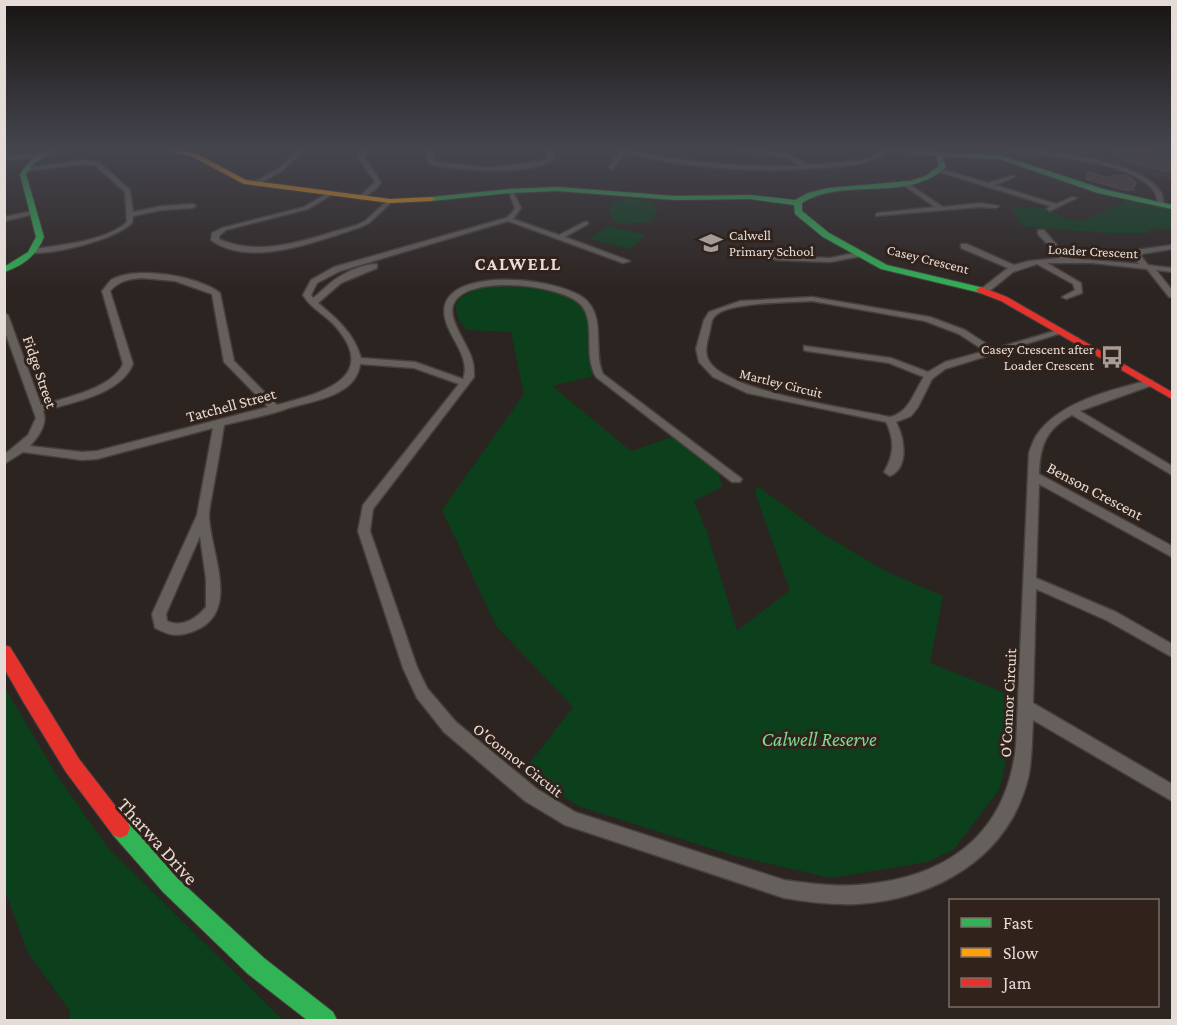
<svg xmlns="http://www.w3.org/2000/svg" width="1177" height="1025" viewBox="0 0 1177 1025" font-family="'Crimson Pro',serif">
  <style>
    .commercial { fill: #3a2824 }
    .green { fill: #0c3f1c }
    .building { fill: #503e3a; stroke: #544d4b; stroke-width: 1.5 }
    .lines { fill: none; stroke-linecap: round; stroke-linejoin: round }
    .street-casing { stroke: #463f3c; stroke-width: 3 }
    .fast-casing { stroke: #463f3c; stroke-width: 2 }
    .slow-casing { stroke: #463f3c; stroke-width: 2 }
    .jam-casing { stroke: #463f3c; stroke-width: 2 }
    .street { fill: #66605c; fill-rule: evenodd }
    .fast { fill: #30b455; fill-rule: evenodd }
    .slow { fill: #ff9f0a; fill-rule: evenodd }
    .jam { fill: #e5322d; fill-rule: evenodd }
    .labels { text-anchor: middle; dominant-baseline: central; stroke-width: 6; stroke-linejoin: round; paint-order: stroke }
    .far-poi-label { font-size: 14px; fill: #e6dcd7; stroke: #31231c; text-anchor: start }
    .far-street-label { font-size: 14px; fill: #e6dcd7; stroke: #31231c }
    .street-label { font-size: 16px; fill: #e6dcd7; stroke: #31231c }
    .far-district-label { font-size: 18px; font-weight: bold; letter-spacing: 1.5px; fill: #e6dcd7; stroke: #31231c }
    .near-park-label { font-size: 20px; font-style: italic; fill: #7bdc8e; stroke: #31231c }
    .near-street-label { font-size: 20px; fill: #e6dcd7; stroke: #31231c }
  </style>
  <rect width="100%" height="100%" fill="#2c2421"/>
  <path class="commercial" d="M1022,149H1146L1172,155V181L1066,154Z"/>
  <g class="green">
    <path d="M633,198L652,202L657,211L651,222L622,224L611,219L610,205L621,199Z"/>
    <path d="M1129,200L1172,209V230L1154,228L1147,233H1108L1022,226L1011,207L1041,208L1057,213L1056,215L1080,222Z"/>
    <path d="M608,226L646,235L629,249L589,239Z"/>
    <path d="M486,284C521,284 557,285 586,307L593,376L552,386L631,451L672,437L719,474L722,487L694,501L706,529L737,631L790,590L755,493L757,486L826,536L887,572L943,596L930,663L1013,696L1011,741L999,790L954,849L927,862L830,878L732,855L581,807L522,773L573,707L496,626L442,510L524,394L511,332L466,330L459,320L455,307L461,297Z"/>
    <path d="M4,686L56,774L108,848L283,1020H69L70,1011L28,953L5,891Z"/>
  </g>
  <g class="building">
    <path d="M1111,149H1140L1173,157V169L1165,171L1120,159L1127,155L1111,151Z"/>
    <path d="M1087,172L1108,178L1116,175L1128,176L1136,182L1133,190H1124L1086,179Z"/>
  </g>
  <g class="lines">
    <g class="street-casing">
      <g id="street">
        <path d="M299,149H305L282,171L257,185H253V183L278,169Z"/>
        <path d="M362,149H368L365,159L381,182L377,188L361,200L359,199V197L375,182L359,159Z"/>
        <path d="M425,149H431L433,160L436,162L487,168L542,161L547,158L546,149H552L553,159C533,176 458,170 432,165L427,160Z"/>
        <path d="M612,149H621C681,162 740,168 801,166L786,158L731,149H744L788,154L808,165L864,160L876,155L878,149H884L880,157C860,166 839,167 817,168C752,173 688,168 625,153L612,169L609,167L620,152Z"/>
        <path d="M1008,149C1043,149 1141,160 1161,192C1163,195 1163,201 1164,205L1159,206C1157,202 1157,197 1155,193C1137,161 1043,155 1009,152L1006,150Z"/>
        <path d="M45,154L43,157L4,160V156Z"/>
        <path d="M82,160L99,162L130,190L133,212L162,206L193,204L196,206L193,208L162,210L133,216L132,223C115,240 55,254 31,253L30,251L34,249C61,245 106,241 127,222L125,192L95,165L82,164L26,171L23,169Z"/>
        <path d="M941,169L988,183L1014,175V177L995,185L1056,204L1072,197L1077,198L1050,211L1047,209L1050,206L939,172Z"/>
        <path d="M904,181L943,207L980,203L999,206L996,208L980,207L876,216V214L878,213L935,207L902,184Z"/>
        <path d="M508,190H512L521,208L513,219L559,235L584,222H588V224L565,237L630,261L623,263L508,221L340,271L317,283L311,295L313,298C319,294 323,289 328,285C339,275 361,264 377,264V268L341,283L318,303C337,319 354,333 361,358L415,362L463,379C473,353 439,331 445,305C456,265 569,279 588,302C605,321 593,352 603,374L742,479L740,482H732L596,377C583,355 596,324 582,306C566,285 469,273 454,303C446,318 468,344 472,359C474,365 474,371 474,377L373,509L370,531L417,667L427,688L456,722L537,789L575,812L784,880C808,883 833,887 857,885C945,879 1007,836 1016,745L1029,453C1031,447 1033,441 1036,436C1059,401 1112,390 1150,380L1153,381V385L1080,411L1172,466V475L1072,415C1046,429 1040,445 1039,474L1172,546V557L1039,484L1036,578L1116,612L1172,644V657L1106,620L1036,589L1033,703L1172,784V801L1033,720C1032,738 1032,757 1029,774C1011,857 936,899 857,904C832,905 808,902 784,898L565,825L525,801L444,732L417,698L403,668L358,531L363,505L459,384L414,368L360,364C356,398 308,401 283,410C265,416 244,420 224,425C221,446 217,467 213,489C212,497 209,507 209,516C210,552 242,613 194,631C177,637 171,636 155,628L152,614L197,515L213,428L97,459L82,460L23,452L4,464V455L28,435L36,418L4,329V313L8,315L41,405C65,398 113,388 123,364L102,291C105,288 108,283 111,280C135,265 199,276 220,293L234,361L277,405C317,394 381,380 336,327C326,315 311,309 303,295L311,280L334,267L506,218L512,213L515,208ZM142,278L175,281L212,294L224,362L268,407L97,451L82,452L30,446C39,436 48,424 43,411C73,402 120,395 133,364L110,291C119,281 128,279 142,278ZM200,536L206,579V607C196,619 181,628 167,621L166,614Z"/>
        <path d="M328,193L333,194L308,209L226,230L219,236V239C264,259 312,237 357,225L365,221L388,200L393,201L369,223L361,227C320,240 251,269 211,240L212,233L222,228L304,207Z"/>
        <path d="M33,211L35,212V214L4,221V217Z"/>
        <path d="M1038,230H1044L1068,258L1139,264L1133,256L1136,250L1172,245V249L1142,254L1141,256L1148,265L1172,268V272L1156,270L1172,290V297H1169L1147,269L1092,263H1047L1081,283L1082,293L1066,299L1062,297L1075,290L1073,284L1037,264L1013,272L987,293H981V289L1008,268L961,248V244H967L1014,265L1029,261L1060,258L1038,234Z"/>
        <path d="M859,252L863,254L862,256L830,262L776,260L772,258L776,256L830,258Z"/>
        <path d="M812,297L930,317L965,330L994,349L1061,329L1065,332L945,369L932,379L918,407L911,416L896,422C904,437 910,467 890,476L884,472C894,455 895,440 886,422L747,393L713,377L699,362L696,349L704,320L709,312L740,301ZM812,301L925,321L959,334L985,351L945,362L928,372L891,358L804,346V350L807,351L889,363L924,377C913,393 910,412 890,417C854,409 726,392 709,361C703,352 708,340 710,330C711,326 711,321 714,317C727,301 791,303 812,301Z"/>
      </g>
    </g>
    <g class="fast-casing">
      <g id="fast">
        <path d="M51,149H58L34,163L26,174L44,237C37,255 23,266 4,272V267L28,252L36,237L20,174L30,161Z"/>
        <path d="M874,149L1000,155L1103,189L1172,205V209L1098,193L999,159L942,157L946,167C906,204 845,176 802,203V211L829,233L887,265L984,288L986,290L981,293L881,269L823,237L795,214L794,205L750,199L675,200L558,191L510,193L431,201L427,199L431,197L510,189L558,187L675,196L750,195L795,200L808,193L828,188L910,181L926,176L939,166L936,156Z"/>
        <path d="M120,818L127,821L177,878L264,958L333,1012L337,1020H307L248,974L163,892L113,835L110,828L113,821Z"/>
      </g>
    </g>
    <g class="slow-casing">
      <path id="slow" d="M163,149L195,153L246,180L390,199L431,197L435,199L431,201L390,203L244,184L191,156Z"/>
    </g>
    <g class="jam-casing">
      <g id="jam">
        <path d="M981,287L1007,297L1172,392V399L1001,301L978,292L976,290Z"/>
        <path d="M4,645L10,647L79,759L127,821L130,828L127,835L120,838L113,835L66,772L24,703L4,668Z"/>
      </g>
    </g>
    <use href="#street" class="street"/>
    <use href="#fast" class="fast"/>
    <use href="#slow" class="slow"/>
    <use href="#jam" class="jam"/>
  </g>
  <linearGradient id="sky" x2="0" y2="1"><stop stop-color="#181412"/><stop offset="0.51" stop-color="#45454e"/><stop offset="1" stop-color="#45454e" stop-opacity="0"/></linearGradient>
  <rect width="1177" height="292" fill="url(#sky)"/>
  <defs>
    <g id="school-bare" transform="scale(1.8)"><path d="M0-5L7-2L0 1L-7-2ZM-4 1L0 2.5L4 1V4Q0 6-4 4Z" fill="#a59c97" stroke="#31231c" stroke-width="2.5" paint-order="stroke"/></g>
    <g id="bus-bare" transform="scale(1.8)"><path d="M-5-6H5V4H4V6H2V4H-2V6H-4V4H-5ZM-3.5-4V0h7V-4ZM-3.5 1.2v1.5H-2V1.2ZM2 1.2v1.5H3.5V1.2Z" fill="#a59c97" stroke="#31231c" stroke-width="2.5" paint-order="stroke"/></g>
  </defs>
  <g fill-rule="evenodd">
    <use href="#school-bare" x="711" y="243"/>
    <use href="#bus-bare" x="1112" y="357"/>
  </g>
  <g class="labels">
    <g class="far-poi-label">
      <text x="729" y="235">Calwell<tspan x="729" dy="16">Primary School</tspan></text>
      <text x="1094" y="349" text-anchor="end">Casey Crescent after<tspan x="1094" dy="16">Loader Crescent</tspan></text>
    </g>
    <g class="far-street-label">
      <text transform="translate(1093 251) rotate(3)">Loader Crescent</text>
      <text transform="translate(928 259) rotate(14)">Casey Crescent</text>
      <text transform="translate(781 383) rotate(14)">Martley Circuit</text>
    </g>
    <g class="street-label">
      <text transform="translate(40 372) rotate(71)">Fidge Street</text>
      <text transform="translate(231 405) rotate(-15)">Tatchell Street</text>
      <text transform="translate(1095 491) rotate(28)">Benson Crescent</text>
      <text transform="translate(1008 703) rotate(-87)">O'Connor Circuit</text>
      <text transform="translate(518 760) rotate(38)">O'Connor Circuit</text>
    </g>
    <g class="far-district-label">
      <text x="518" y="264">CALWELL</text>
    </g>
    <g class="near-park-label">
      <text x="819" y="739">Calwell Reserve</text>
    </g>
    <g class="near-street-label">
      <text transform="translate(158 841) rotate(48)">Tharwa Drive</text>
    </g>
  </g>
  <rect width="1177" height="1025" fill="none" stroke="#e6dcd7" stroke-width="12"/>
  <rect x="949" y="899" width="210" height="108" fill="#31231c" stroke="#796d67" stroke-width="1.5"/>
  <rect x="961" y="918" width="30" height="9" fill="#30b455" stroke="#796d67" stroke-width="1.5"/>
  <text x="1003" y="929" font-size="18" fill="#e6dcd7">Fast</text>
  <rect x="961" y="948" width="30" height="9" fill="#ff9f0a" stroke="#796d67" stroke-width="1.5"/>
  <text x="1003" y="959" font-size="18" fill="#e6dcd7">Slow</text>
  <rect x="961" y="978" width="30" height="9" fill="#e5322d" stroke="#796d67" stroke-width="1.5"/>
  <text x="1003" y="989" font-size="18" fill="#e6dcd7">Jam</text>
</svg>
